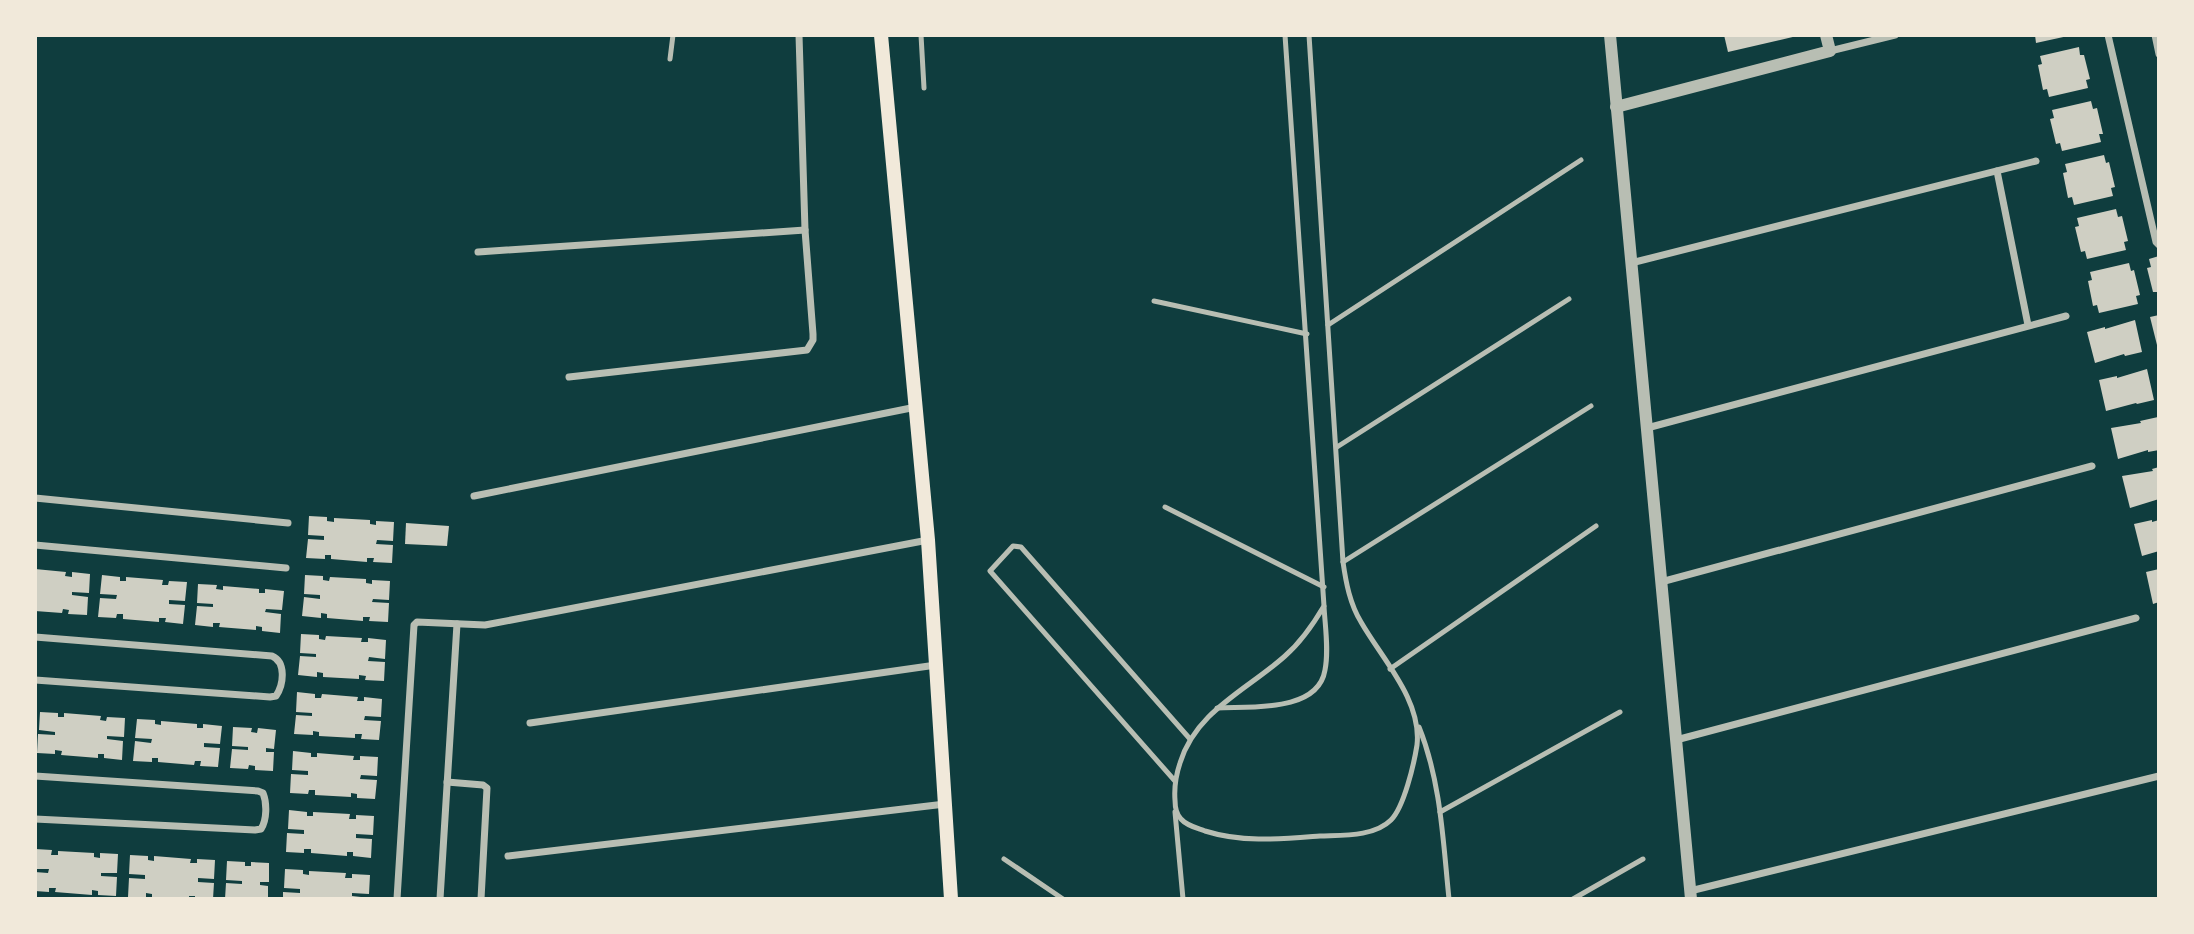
<svg xmlns="http://www.w3.org/2000/svg" width="2194" height="934" viewBox="0 0 2194 934" font-family="Ubuntu,sans-serif">
  <style>
    .building { fill: #cfcfc3 }
    .lines { fill: none; stroke-linecap: round; stroke-linejoin: round }
    .service { stroke: #b8beb3; stroke-width: 5 }
    .minor { stroke: #b8beb3; stroke-width: 7 }
    .tertiary { stroke: #b8beb3; stroke-width: 12 }
    .secondary { stroke: #f1e9da; stroke-width: 14 }
  </style>
  <rect width="100%" height="100%" fill="#0f3d3e"/>
  <g class="building">
    <path d="M1724,35H1797V36L1728,52Z"/>
    <path d="M2035,35H2068V36L2036,43Z"/>
    <path d="M2079,47L2080,55H2084L2090,79L2086,80L2088,88L2049,97L2047,89L2043,90L2038,65L2042,64L2040,56Z"/>
    <path d="M2091,101L2093,109L2097,108L2103,134H2099L2101,142L2062,151L2060,143L2056,144L2050,119L2054,118L2052,110Z"/>
    <path d="M2104,155L2106,163L2109,162L2115,187L2111,188L2113,196L2074,205L2072,197L2068,198L2063,173L2067,172L2065,164Z"/>
    <path d="M2116,209L2118,217L2122,216L2128,241L2124,242L2126,250L2087,259L2085,251L2081,252L2075,227L2079,226L2077,218Z"/>
    <path d="M2159,256V298H2158L2157,292H2153L2147,268L2151,267L2149,259Z"/>
    <path d="M2129,263L2131,271L2134,270L2140,295L2136,296L2138,304L2099,313L2097,305L2093,306L2088,281L2092,280L2090,272Z"/>
    <path d="M2159,315V349H2158L2150,317Z"/>
    <path d="M2135,320L2142,352L2125,356L2124,354L2095,363L2087,332L2105,327V329Z"/>
    <path d="M2147,369L2154,400L2137,404L2136,403L2106,411L2099,380L2117,376V378Z"/>
    <path d="M2158,417L2159,450L2148,452V450L2118,459L2111,428L2141,423L2140,421Z"/>
    <path d="M2159,467V499L2130,508L2122,476L2153,471L2152,469Z"/>
    <path d="M309,516L327,517V521L334,522V518L370,520V524L376,525V521L394,522L393,541L377,540L376,544L393,545L392,563L373,562L374,558H367V562L331,559V555H325V559L306,558L308,539L324,540V536L308,535Z"/>
    <path d="M2152,520V522L2159,520V551L2142,556L2134,524Z"/>
    <path d="M406,523L449,526L447,546L405,544Z"/>
    <path d="M35,569L66,572L65,576L72,577V572L90,574L89,593L72,592V595L88,597L87,615L68,614L69,610L63,609L62,613L35,611Z"/>
    <path d="M2159,569V602L2153,604L2146,572Z"/>
    <path d="M102,575L120,577V581H126V577L163,580L162,585H168L169,581L187,582L185,601L169,600V604L185,605L183,624L165,622L166,618H159V622L123,619V614H117L116,618L98,617L100,598L116,599L117,595L100,594Z"/>
    <path d="M305,575L323,576V580L329,581L330,577L366,579V583L372,584V580L390,581L389,600L373,599L372,602L389,603L388,622L369,621L370,617H363V621L327,618V614L321,613V618L302,616L304,597L320,599V595L304,594Z"/>
    <path d="M198,584L217,585L216,589L223,590V586L259,589V593H265V589L284,591L282,610L266,609L265,612L281,614L280,633L262,631V627L256,626V630L219,627L220,623H213V627L195,625L197,606L213,607V604L197,603Z"/>
    <path d="M301,634L319,635V639L325,640L326,636L362,638L361,642H368V638L386,640L385,659L369,657L368,661L385,662L384,681L365,680L366,676L359,675V679L323,677V673L317,672V677L298,675L300,656L316,657V654L300,653Z"/>
    <path d="M297,692L315,694V698H321L322,694L358,697L357,701H364V697L382,699L381,717L365,716L364,720L381,721L379,740L361,739L362,734H355V738L319,736V732L313,731V735L294,734L296,715L312,716V713L296,712Z"/>
    <path d="M40,712L58,713V717H64V713L101,716L100,720L106,721L107,717L125,718L124,737L107,736V739L123,741L122,760L104,758V754H98V758L61,755L62,751L55,750V754L37,753L38,734L55,735V732L39,730Z"/>
    <path d="M137,719L155,720V724L161,725V721L197,724V728H203V724L222,726L220,744L204,743V747L220,748L218,767L200,766L201,761H195L194,765L158,762V758H152V762L133,761L135,741L151,743L152,739L135,738Z"/>
    <path d="M233,727L252,728L251,732L257,733L258,728L276,730L274,749L266,748V752H274L273,771L255,770V766L249,765L248,769L230,768L232,749L248,750V747L232,746Z"/>
    <path d="M293,751L311,753V757H317V753L354,756L353,760H360V756L378,757L377,776L361,775L360,779L377,780L375,799L357,798V794L351,793V797L315,795V790H309L308,794L290,793L291,774L308,775V771L292,770Z"/>
    <path d="M289,810L307,812V816H313V812L350,814L349,819H356V815L374,816L373,835L356,834V838L372,839L371,858L353,856V852H347V856L311,853V849H304V853L286,852L287,833L304,834V830L288,829Z"/>
    <path d="M35,849L52,850L51,855H58V851L94,853V857L100,858V853L118,854L117,873H101V876L117,877L116,896L98,895V891L92,890V895L55,892L56,888H49V892L35,891V872L48,873L49,869H35Z"/>
    <path d="M130,855L148,856V860L154,861V856L191,859L190,863H197V859L215,860L214,879L198,878V882L214,883L213,899H195V896H189V899L152,898V894L146,893V898L128,897L129,878L145,879V875L129,874Z"/>
    <path d="M227,861L245,862V866H251V862L269,863V882H260V885L268,886V899H225L226,883L242,884V881L226,880Z"/>
    <path d="M285,869L303,870V874L309,875V871L346,873L345,878H352V874L370,875L369,894L352,893V896L361,897V899H283V892L300,893V889L284,888Z"/>
  </g>
  <g class="lines">
    <g class="service">
      <path d="M921,35L924,88"/>
      <path d="M1285,35L1324,606C1314,623 1301,642 1285,656C1247,690 1196,711 1180,763C1176,775 1174,787 1175,800C1175,807 1176,814 1181,819C1187,826 1197,828 1205,831C1243,843 1281,839 1320,836C1342,835 1374,837 1391,820C1404,807 1414,764 1417,745C1422,700 1382,659 1361,622C1350,604 1346,583 1343,562L1309,35"/>
      <path d="M670,59L673,35"/>
      <path d="M1154,301L1307,334"/>
      <path d="M1328,325L1581,160"/>
      <path d="M1337,447L1569,299"/>
      <path d="M1165,507L1324,587"/>
      <path d="M1343,562L1591,406"/>
      <path d="M1390,669L1596,526"/>
      <path d="M1217,708C1249,706 1318,713 1325,670C1329,650 1325,626 1324,606"/>
      <path d="M1419,727C1441,782 1443,841 1449,899"/>
      <path d="M1175,781L990,571L1013,546L1021,547L1190,739"/>
      <path d="M1175,812L1183,899"/>
      <path d="M1440,812L1620,712"/>
      <path d="M1004,859L1063,899"/>
      <path d="M1573,899L1643,859"/>
    </g>
    <g class="minor">
      <path d="M2108,35L2156,242L2159,245"/>
      <path d="M2155,35L2159,54"/>
      <path d="M1830,51L1895,35"/>
      <path d="M1997,171L2028,325"/>
      <path d="M478,252L805,230"/>
      <path d="M1631,263L2036,161"/>
      <path d="M569,377L807,350L813,340V334L805,230L799,35"/>
      <path d="M1647,428L2066,316"/>
      <path d="M474,496L916,407"/>
      <path d="M35,498L288,523"/>
      <path d="M35,545L286,568"/>
      <path d="M1661,582L2092,466"/>
      <path d="M35,637L272,656C286,662 284,684 276,696L270,697L35,680"/>
      <path d="M530,723L936,665"/>
      <path d="M1676,740L2136,618"/>
      <path d="M35,776L258,791L263,793C267,803 267,820 261,829L255,830L35,819"/>
      <path d="M447,782L483,785L487,788L481,899"/>
      <path d="M508,856L945,804"/>
      <path d="M1690,891L2159,776"/>
      <path d="M397,899L414,625L417,622L485,625L928,540"/>
      <path d="M440,899L457,624"/>
    </g>
    <g class="tertiary">
      <path d="M1610,35L1691,899"/>
      <path d="M1616,107L1830,51L1826,35"/>
    </g>
    <path class="secondary" d="M881,35L928,540L951,899"/>
  </g>
  <rect width="2194" height="934" fill="none" stroke="#f1e9da" stroke-width="74"/>
</svg>
